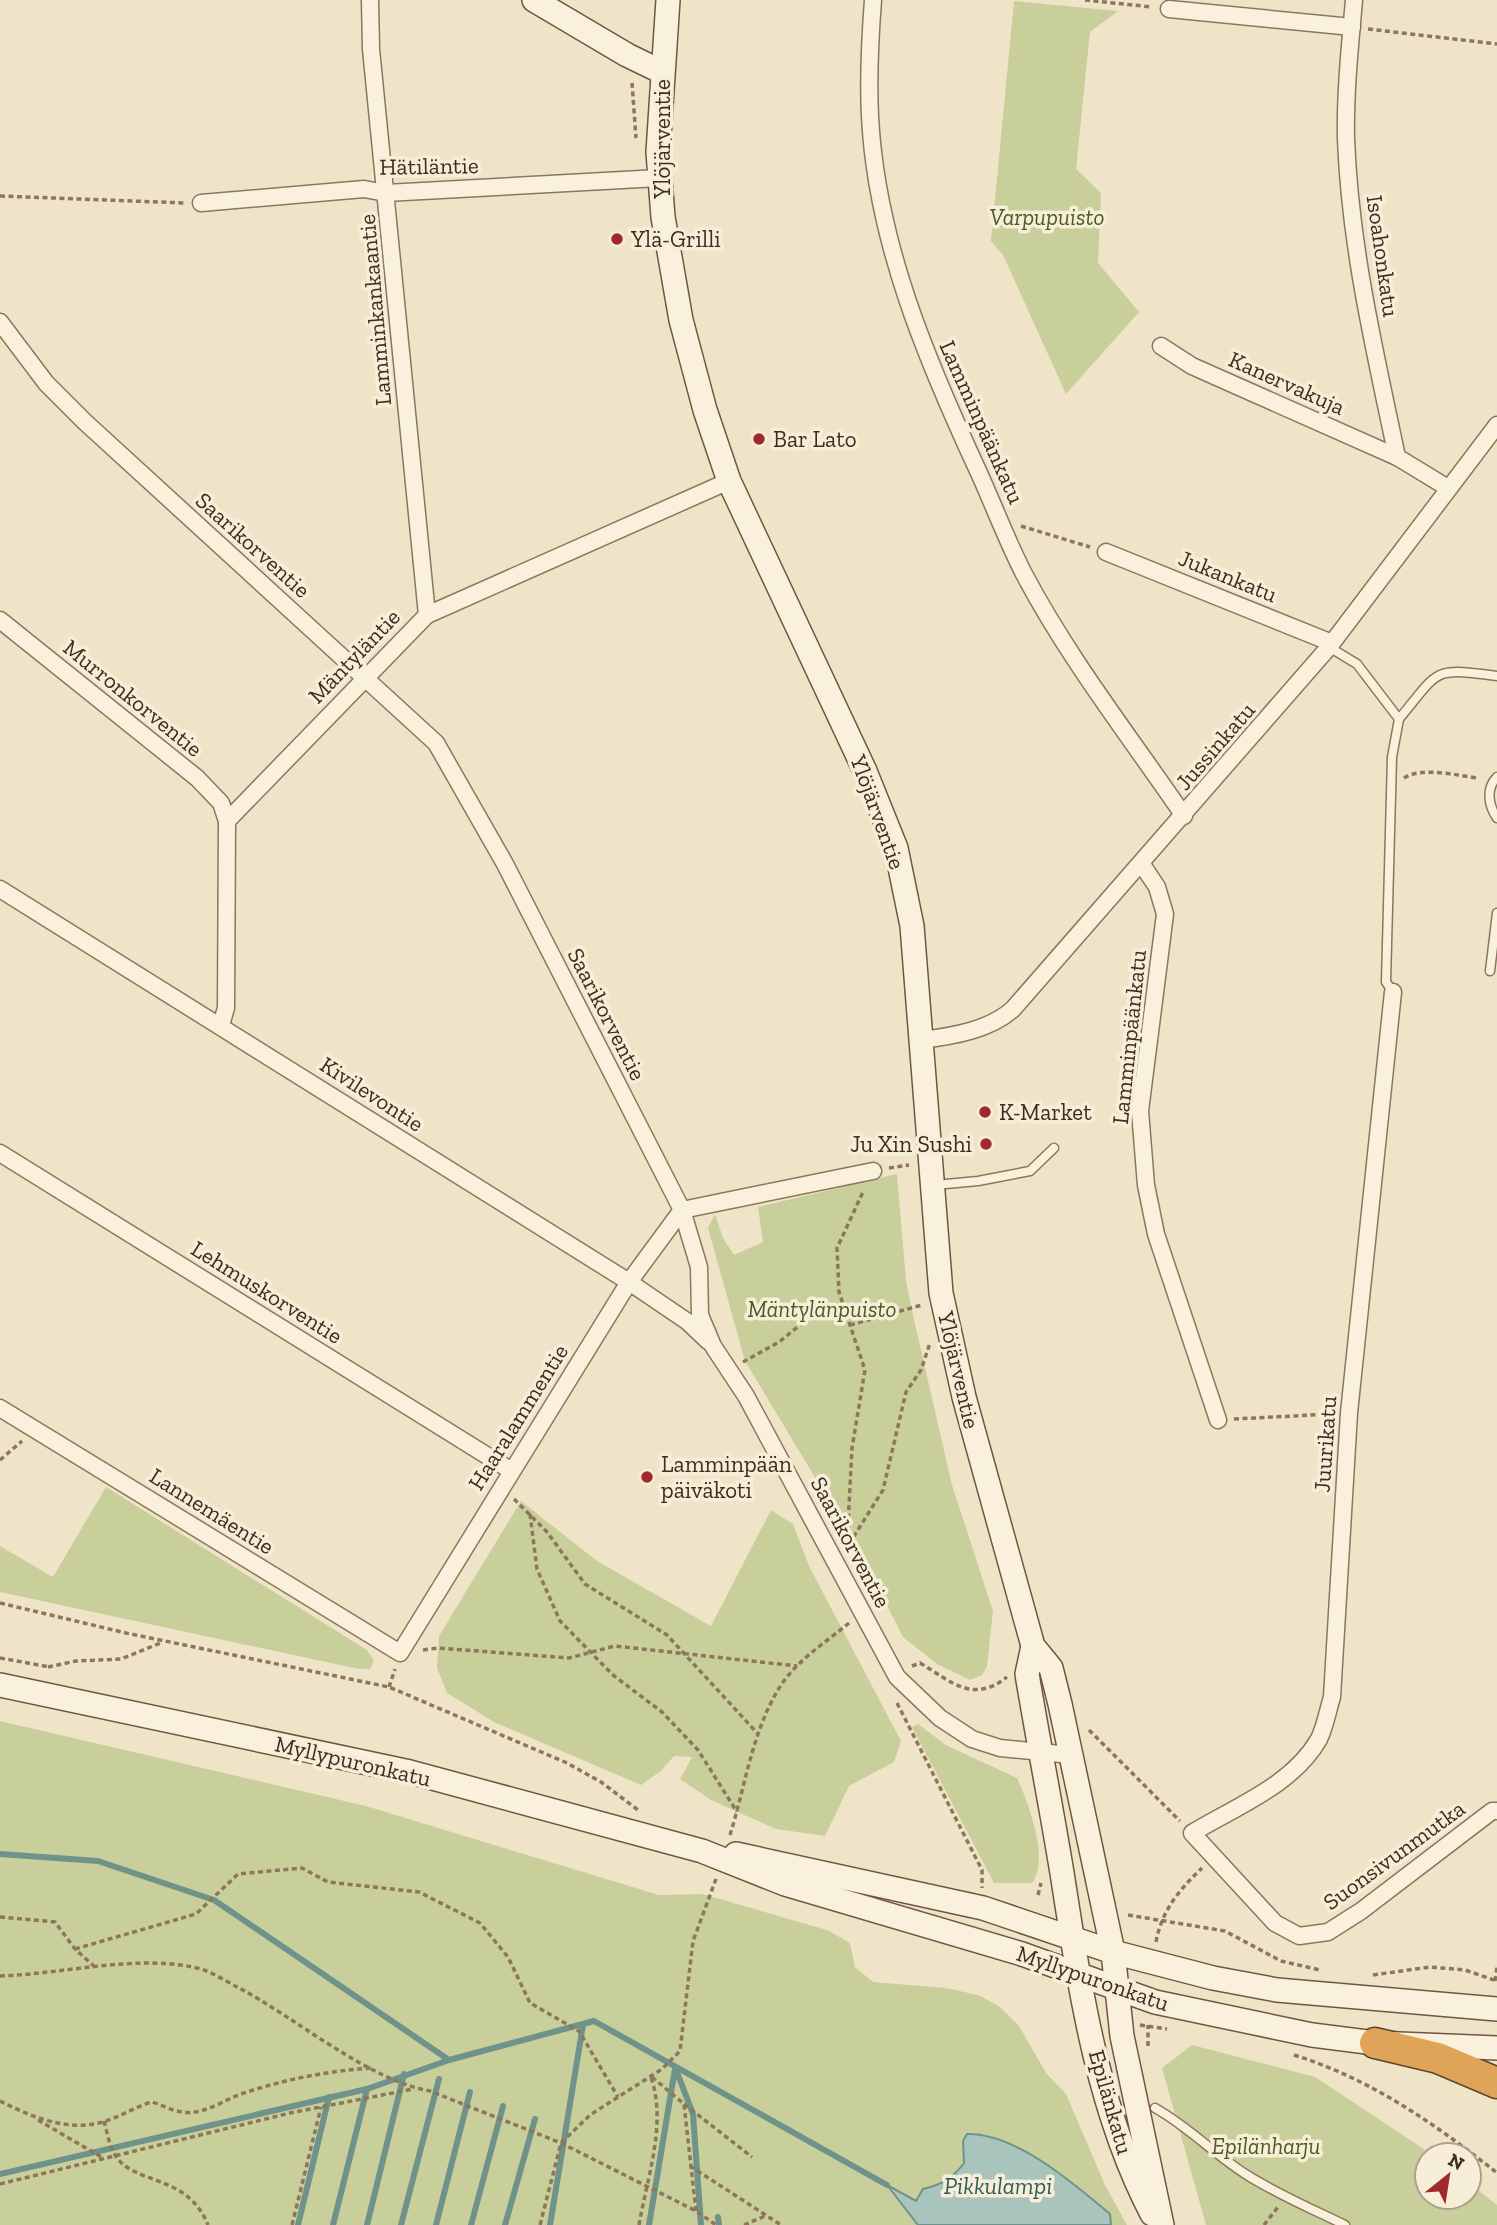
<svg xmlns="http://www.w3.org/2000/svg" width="1497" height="2225" viewBox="0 0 1497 2225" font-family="'Zilla Slab',serif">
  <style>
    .green { fill: #c9cf9b }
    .water { fill: #a9c4bc; stroke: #6f938a; stroke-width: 2 }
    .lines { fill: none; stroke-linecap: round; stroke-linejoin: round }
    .stream { stroke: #6f938a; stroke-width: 6 }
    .lane-casing { stroke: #8d765c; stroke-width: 11 }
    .street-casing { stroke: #8d765c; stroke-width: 19 }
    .secondary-casing { stroke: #6f573f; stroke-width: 26 }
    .highway-casing { stroke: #5b4430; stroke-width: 33 }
    .path { stroke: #8d765c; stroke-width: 3.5; stroke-dasharray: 5 3.5; stroke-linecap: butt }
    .lane { stroke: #faf1dc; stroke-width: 8 }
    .street { stroke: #faf1dc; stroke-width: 16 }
    .secondary { stroke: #faf1dc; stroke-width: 23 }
    .highway { stroke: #e0a458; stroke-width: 30 }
    .poi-dot { fill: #9e2a2b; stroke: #f7eed8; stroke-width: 2.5 }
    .labels { text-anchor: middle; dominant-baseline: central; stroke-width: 7; stroke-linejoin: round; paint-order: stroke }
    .street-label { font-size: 23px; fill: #3d2e20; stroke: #f7eed8 }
    .park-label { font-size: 23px; font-style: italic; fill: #4d5a26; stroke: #f7eed8 }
    .poi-label { font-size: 23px; fill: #3d2e20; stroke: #f7eed8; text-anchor: start }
    .water-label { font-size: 24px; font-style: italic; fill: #2f5d5a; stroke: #f7eed8 }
  </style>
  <rect width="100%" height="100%" fill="#f0e4c8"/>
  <g class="green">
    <path d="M1014,1L1118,11L1090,32L1076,169L1101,193L1098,263L1139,312L1066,394L1003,255L991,241Z"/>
    <path d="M897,1174L906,1281L913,1315L952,1485L993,1611L987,1666L982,1675L970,1680L937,1664L903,1637L858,1549L745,1361L708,1228L715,1214L723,1238L734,1255L763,1242L758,1207Z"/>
    <path d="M106,1487L367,1650L374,1661L370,1669H359L0,1592V1546L53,1577Z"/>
    <path d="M521,1501L597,1561L711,1626L771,1510L793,1524L809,1566L901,1741L894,1762L849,1786L825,1836L776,1829L711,1800L680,1779L692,1757L674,1756L661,1771L641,1785L494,1722L447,1693L437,1668L439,1636Z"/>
    <path d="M0,1721L366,1806L659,1895L703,1894L827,1930L850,1943L855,1967L873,1982L946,1988L978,1995L999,2006L1019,2026L1046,2073L1066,2094L1105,2185L1127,2225H1111L1110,2214L963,2141L964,2163C952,2178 941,2185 923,2189L916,2201L889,2187L918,2225H0Z"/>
    <path d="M918,1724L946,1745L1017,1778C1028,1802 1050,1859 1032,1883H994L912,1727Z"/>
    <path d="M1192,2045L1315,2077L1433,2155H1427V2197H1469V2183L1497,2205V2225H1206L1162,2068Z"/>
  </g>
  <path class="water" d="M967,2134C1016,2133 1073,2183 1110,2214L1111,2225H918L887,2185L916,2201L923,2189C941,2185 953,2178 964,2163L963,2141Z"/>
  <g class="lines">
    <g class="stream">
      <path d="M0,1854L98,1861L214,1900L449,2060L594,2021L887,2185"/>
      <path d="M675,2067L693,2114L701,2225"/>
      <path d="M0,2174L367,2089L449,2060"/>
      <path d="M718,2217L719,2225"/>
      <path d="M298,2225L329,2097"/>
      <path d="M333,2225L367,2089"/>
      <path d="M367,2225L404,2074"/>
      <path d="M401,2225L439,2079"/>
      <path d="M436,2225L470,2092"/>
      <path d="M471,2225L503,2106"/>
      <path d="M505,2225L535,2119"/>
      <path d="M550,2225L583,2025"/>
      <path d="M649,2225L675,2069"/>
    </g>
    <g class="lane-casing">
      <g id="lane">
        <path d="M1329,647L1357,664L1399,719L1392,757L1386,982L1393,992"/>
        <path d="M1399,719C1440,670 1431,667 1497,676"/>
        <path d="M1497,777C1486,788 1488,805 1497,818"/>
        <path d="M1490,971L1497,913"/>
        <path d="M935,1185L978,1181L1030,1171L1054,1148"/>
        <path d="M1155,2108C1189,2127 1215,2155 1247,2175C1279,2195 1312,2209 1345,2225"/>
      </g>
    </g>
    <g class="street-casing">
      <g id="street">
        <path d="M370,0L371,49L427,615"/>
        <path d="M873,0C870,39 868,77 870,116C876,241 927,361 979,473C994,506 1007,541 1024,574C1069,659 1130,737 1184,816"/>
        <path d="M1354,0C1350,46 1345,93 1346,139C1350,247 1375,352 1397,457L1448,488"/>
        <path d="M1169,9L1352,27"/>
        <path d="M201,203L364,189L386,193L659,178"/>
        <path d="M0,322L46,383L85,422L436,743L505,864L682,1210L699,1267L700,1315L713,1346L746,1396L897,1677L940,1718L972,1739L1000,1748L1071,1755"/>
        <path d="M1161,346L1192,366L1397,457"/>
        <path d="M1106,552L1332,643"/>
        <path d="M0,620L197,778L221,803L227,821"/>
        <path d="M1141,863L1157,887L1165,914L1140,1111L1146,1185L1156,1234L1218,1420"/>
        <path d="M0,889L629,1282L688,1322L708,1341"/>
        <path d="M1393,992L1349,1413L1332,1697C1328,1710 1325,1727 1319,1739C1293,1785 1235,1807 1192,1833L1275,1923L1299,1936L1328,1932L1361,1911L1492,1811H1497"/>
        <path d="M221,1025L226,1008L227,821L427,615L729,481"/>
        <path d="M922,1040C953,1036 990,1030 1013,1009L1329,647L1497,425"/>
        <path d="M0,1153L510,1470"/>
        <path d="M682,1210L873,1171"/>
        <path d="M0,1408L400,1653L629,1282L682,1210"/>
      </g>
    </g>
    <g class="secondary-casing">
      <g id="secondary">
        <path d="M534,0L627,55L662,72"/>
        <path d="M668,0L658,152L663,217L681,320L705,410L729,481L865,771L896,848L912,926L941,1293L964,1397L1033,1646L1051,1668L1060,1704L1113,1952L1122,2036L1162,2225"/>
        <path d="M1033,1646L1027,1674C1038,1740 1051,1806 1062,1873C1080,1988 1097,2109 1152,2214"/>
        <path d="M0,1685L410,1772L702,1851L785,1884L1022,1954L1155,2002L1312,2035L1375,2043L1497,2048"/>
        <path d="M736,1854L983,1908L1113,1952L1213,1978L1277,1990L1497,2009"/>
      </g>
    </g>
    <g class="highway-casing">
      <path id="highway" d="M1375,2043L1438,2058L1497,2083"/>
    </g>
    <g class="path">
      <path d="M1085,0L1152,7"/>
      <path d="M1368,29L1497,44"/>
      <path d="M632,83L636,138"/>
      <path d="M0,196L185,203"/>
      <path d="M1021,526L1090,547"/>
      <path d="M1404,778C1423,766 1458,776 1479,778"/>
      <path d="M889,1168L909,1165"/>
      <path d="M850,1325L922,1305"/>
      <path d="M743,1362L779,1342L816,1312L843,1303"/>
      <path d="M1234,1419L1332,1414"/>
      <path d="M0,1460L22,1441"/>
      <path d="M514,1499L547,1532L585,1584L667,1635L759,1735"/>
      <path d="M530,1514L537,1569L560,1621L613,1675L662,1712L698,1750L737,1812"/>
      <path d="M847,1544L852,1448L865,1370L839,1292L837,1248L863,1192"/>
      <path d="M849,1544L883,1490L906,1392L921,1370L930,1343"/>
      <path d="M0,1603L126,1633L389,1687L567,1763L601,1782L638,1810"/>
      <path d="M423,1650L438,1648L569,1658L615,1646L797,1666"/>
      <path d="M0,1658L50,1667"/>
      <path d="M912,1666L920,1663C952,1682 973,1704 1007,1677"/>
      <path d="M48,1667L76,1661L121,1659L163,1642"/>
      <path d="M389,1687L395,1669"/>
      <path d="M897,1703L982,1870V1888"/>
      <path d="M1089,1730L1180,1821"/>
      <path d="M730,1835C745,1787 752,1733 778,1690C794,1662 825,1643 849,1623"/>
      <path d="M1038,1895L1041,1883"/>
      <path d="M1128,1915L1225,1931L1281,1961L1320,1970"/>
      <path d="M0,1917L55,1922L75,1949L96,1968"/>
      <path d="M1156,1942C1162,1910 1179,1890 1202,1868"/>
      <path d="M75,1949L196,1914L238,1874L302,1868L328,1882L419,1892L480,1923L508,1957L530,2003L579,2031L618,2097"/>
      <path d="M1373,1975L1430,1967L1465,1970L1497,1981"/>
      <path d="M0,1976C64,1974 140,1953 201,1969C214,1973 227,1982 239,1988C296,2018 368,2080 430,2091L561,2143L696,2211L716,2225"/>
      <path d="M1495,1981L1497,1967"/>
      <path d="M1140,2025L1167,2029"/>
      <path d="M1148,2046V2025"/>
      <path d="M1294,2055C1369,2078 1437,2125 1497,2173"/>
      <path d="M652,2077L684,2104L696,2211"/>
      <path d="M0,2101C32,2117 69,2133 106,2121C121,2116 136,2107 151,2102C161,2104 172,2111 182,2112C203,2116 225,2099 244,2093C286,2079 328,2071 372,2068"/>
      <path d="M684,2104L752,2157"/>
      <path d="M38,2120L103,2158"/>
      <path d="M104,2121C107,2132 109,2144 114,2153C131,2186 187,2172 208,2225"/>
      <path d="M690,2166L781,2225"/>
      <path d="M0,2184L290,2113L413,2089"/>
      <path d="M292,2225L321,2107"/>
      <path d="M540,2225L561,2143L590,2115L662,2069L680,2051L693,1941L716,1879"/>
      <path d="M639,2225C647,2178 668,2121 650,2075"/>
      <path d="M744,2225L765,2216"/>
      <path d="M1264,2225L1278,2207"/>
    </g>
    <use href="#lane" class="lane"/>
    <use href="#street" class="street"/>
    <use href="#secondary" class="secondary"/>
    <use href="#highway" class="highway"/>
  </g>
  <g class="poi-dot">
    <circle cx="617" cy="239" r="7"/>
    <circle cx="759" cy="439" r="7"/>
    <circle cx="985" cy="1112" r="7"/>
    <circle cx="986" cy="1144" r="7"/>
    <circle cx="647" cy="1477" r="7"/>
  </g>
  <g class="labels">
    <g class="street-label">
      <text transform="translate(662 139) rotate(-90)">Ylöjärventie</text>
      <text transform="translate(429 166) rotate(-1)">Hätiläntie</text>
      <text transform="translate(1383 256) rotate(82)">Isoahonkatu</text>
      <text transform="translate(375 310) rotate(-95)">Lamminkankaantie</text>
      <text transform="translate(1287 383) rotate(24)">Kanervakuja</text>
      <text transform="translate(982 422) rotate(66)">Lamminpäänkatu</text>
      <text transform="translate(253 545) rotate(42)">Saarikorventie</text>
      <text transform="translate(1228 576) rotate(22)">Jukankatu</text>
      <text transform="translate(354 656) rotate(-46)">Mäntyläntie</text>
      <text transform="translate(133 698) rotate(39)">Murronkorventie</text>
      <text transform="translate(1215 746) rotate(-49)">Jussinkatu</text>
      <text transform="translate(878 812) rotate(70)">Ylöjärventie</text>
      <text transform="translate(607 1014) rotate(63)">Saarikorventie</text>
      <text transform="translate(1129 1037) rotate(-84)">Lamminpäänkatu</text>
      <text transform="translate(372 1094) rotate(33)">Kivilevontie</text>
      <text transform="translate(267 1292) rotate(32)">Lehmuskorventie</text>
      <text transform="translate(959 1370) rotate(77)">Ylöjärventie</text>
      <text transform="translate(518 1417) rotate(-58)">Haaralammentie</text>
      <text transform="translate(1325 1444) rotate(-86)">Juurikatu</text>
      <text transform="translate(212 1511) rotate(32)">Lannemäentie</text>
      <text transform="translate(851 1542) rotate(62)">Saarikorventie</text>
      <text transform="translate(353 1761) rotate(13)">Myllypuronkatu</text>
      <text transform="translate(1394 1855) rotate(-36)">Suonsivunmutka</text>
      <text transform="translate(1093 1978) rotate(19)">Myllypuronkatu</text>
      <text transform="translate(1111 2102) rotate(74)">Epilänkatu</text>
    </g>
    <g class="park-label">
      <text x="1047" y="217">Varpupuisto</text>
      <text x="822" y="1309">Mäntylänpuisto</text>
      <text x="1266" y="2146">Epilänharju</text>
    </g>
    <g class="poi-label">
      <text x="631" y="239">Ylä-Grilli</text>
      <text x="773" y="439">Bar Lato</text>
      <text x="999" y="1112">K-Market</text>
      <text x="972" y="1144" text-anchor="end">Ju Xin Sushi</text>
      <text x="661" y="1464">Lamminpään<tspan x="661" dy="26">päiväkoti</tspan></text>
    </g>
    <g class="water-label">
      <text x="998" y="2185">Pikkulampi</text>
    </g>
  </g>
  <g transform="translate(1448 2176) rotate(30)"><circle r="33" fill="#f7eed8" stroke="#ada18e" stroke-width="2"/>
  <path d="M0-5L12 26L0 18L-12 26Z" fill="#9e2a2b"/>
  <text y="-10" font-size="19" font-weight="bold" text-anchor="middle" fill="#3d2e20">N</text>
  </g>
</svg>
